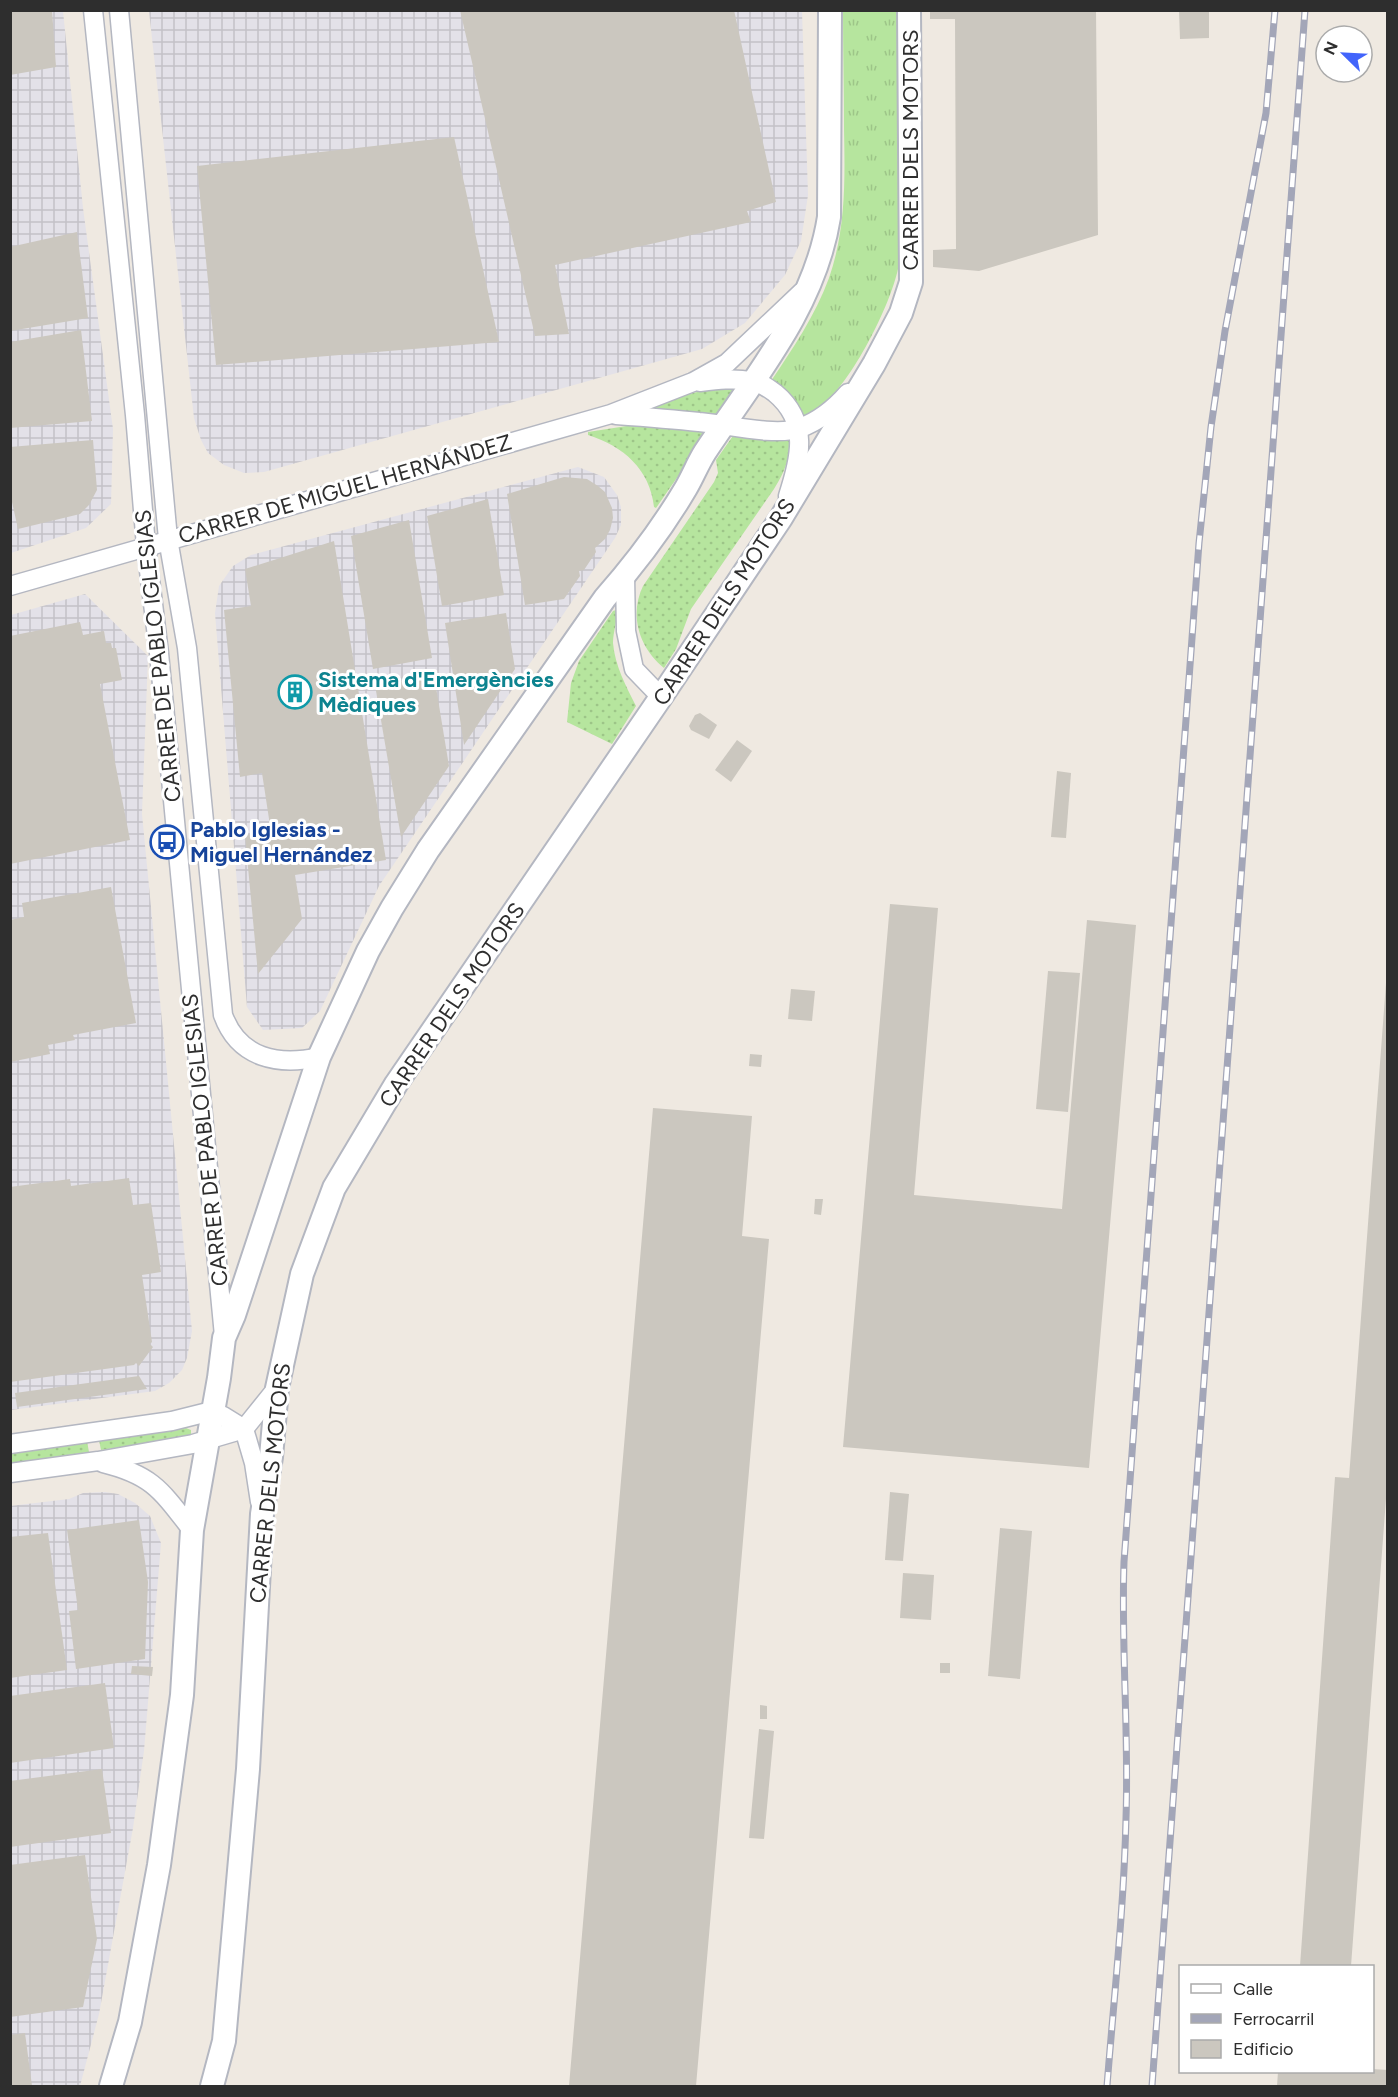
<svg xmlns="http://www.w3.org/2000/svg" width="1398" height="2097" viewBox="0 0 1398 2097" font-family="Figtree,sans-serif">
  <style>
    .industrial { fill: url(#industrial-grid) }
    .grass { fill: url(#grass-tufts) }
    .garden { fill: url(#garden-dots) }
    .building { fill: #cbc7bf }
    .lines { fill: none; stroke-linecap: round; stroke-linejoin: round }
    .minor-casing { stroke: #b4b7c1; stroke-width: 21 }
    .tertiary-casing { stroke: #b4b7c1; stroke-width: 26 }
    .minor { stroke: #fff; stroke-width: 18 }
    .tertiary { stroke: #fff; stroke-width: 22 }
    .rail-casing { stroke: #a3a6b8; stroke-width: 7 }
    .rail { stroke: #fff; stroke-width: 4.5; stroke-dasharray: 14; stroke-linecap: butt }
    .labels { text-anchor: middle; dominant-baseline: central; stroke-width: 6; stroke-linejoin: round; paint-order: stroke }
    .street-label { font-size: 22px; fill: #2e2e2e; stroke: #fff }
    .culture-label { font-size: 22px; font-weight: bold; fill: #0d838f; stroke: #fff; text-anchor: start }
    .transit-label { font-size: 22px; font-weight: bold; fill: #164399; stroke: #fff; text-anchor: start }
  </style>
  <defs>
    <pattern id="industrial-grid" width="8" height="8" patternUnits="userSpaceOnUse" patternTransform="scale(1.5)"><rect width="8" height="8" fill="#e3e1e8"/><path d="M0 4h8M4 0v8" fill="none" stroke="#c3c1c7"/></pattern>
    <pattern id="grass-tufts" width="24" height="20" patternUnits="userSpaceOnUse" patternTransform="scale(1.5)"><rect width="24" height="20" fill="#b6e59e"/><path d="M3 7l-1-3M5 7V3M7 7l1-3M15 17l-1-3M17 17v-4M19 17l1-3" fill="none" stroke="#9dc588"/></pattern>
    <pattern id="garden-dots" width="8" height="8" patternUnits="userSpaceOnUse" patternTransform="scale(1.5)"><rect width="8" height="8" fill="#b6e59e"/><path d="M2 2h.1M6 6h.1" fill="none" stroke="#9dc588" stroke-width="1.8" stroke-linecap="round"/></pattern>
  </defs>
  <rect width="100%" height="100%" fill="#efe9e1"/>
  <g class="industrial">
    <path d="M10,11H63L83,208L113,429L111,504L86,528L11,553Z"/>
    <path d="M149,11H802L808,195L801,241L785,275L745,323L702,349L264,472L244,473L224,465L208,453L201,440L194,418Z"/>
    <path d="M578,467L604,477L617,495L621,507V525L615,538L379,886L320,1011L302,1028L263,1030L247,1007L215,613L219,586L233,566L251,555Z"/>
    <path d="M85,594L148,656L142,814L192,1331L187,1358L182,1370L169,1383L155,1391L11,1410V615Z"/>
    <path d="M105,1492L118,1494L135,1503L150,1516L161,1543L144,1751L133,1828L99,2014L80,2086H11L10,1506L69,1499L83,1493Z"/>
  </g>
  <path class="grass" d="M843,11H898V269C890,306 852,382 822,405C817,410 809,414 803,418L771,381C793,348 815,316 829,278C846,229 845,180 844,129C844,90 843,50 843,11Z"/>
  <g class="garden">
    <path d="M737,385L719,417L643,410L644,406L716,387Z"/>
    <path d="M633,425L706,431L708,433L656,508L654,507C650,469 623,446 588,435V432Z"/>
    <path d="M735,433L791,437C789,459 786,470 774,489L691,609L676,649L664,668C639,648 629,615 643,586L714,482L718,473L716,460Z"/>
    <path d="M616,610C618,620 613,632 613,643C615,666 626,686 636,706L612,744L567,722L571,683L579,661L613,611Z"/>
    <path d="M186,1428L191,1430V1436L101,1450L99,1440Z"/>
    <path d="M87,1441L89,1452L11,1463L10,1452Z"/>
  </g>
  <g class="building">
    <path d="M10,10H52L56,67L10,75Z"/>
    <path d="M460,10H734L776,202L747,211L751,222L555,265L569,334L535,336Z"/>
    <path d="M930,10H1096L1098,235L979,271L933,267V250L956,249L955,19H930Z"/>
    <path d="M1179,10H1209V38L1180,39Z"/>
    <path d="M454,137L499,342L216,365L197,166Z"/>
    <path d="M77,232L88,318L10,331V247Z"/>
    <path d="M81,330L92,421L10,428V342Z"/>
    <path d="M93,440L97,490L89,505L80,514L18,529L10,493V447Z"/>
    <path d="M564,477L587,479L598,486L605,492L612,508L613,518L610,530L605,539L595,548L596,552L584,570L579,571L580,576L564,599L525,605L507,494Z"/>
    <path d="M488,499L504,595L442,606L427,516Z"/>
    <path d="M409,520L432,658L373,669L351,536Z"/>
    <path d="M334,541L386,860L295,875L302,919L258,974L245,835L271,832L262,773L240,777L224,610L251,606L245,569Z"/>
    <path d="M506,613L515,669L464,745L445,623Z"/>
    <path d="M80,622L83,635L104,631L106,643H111L112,648H116L122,680L100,684L130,840L10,864V636Z"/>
    <path d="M434,675L449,766L401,837L375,685Z"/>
    <path d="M700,713L717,725L709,739L691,730L689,726L695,715Z"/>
    <path d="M737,740L752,751L731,782L715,770Z"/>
    <path d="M1057,771L1071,773L1066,838L1051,837Z"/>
    <path d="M111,887L136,1023L73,1035L75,1040L48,1045L50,1054L10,1062V920L24,917L22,903Z"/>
    <path d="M890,904L938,908L914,1195L1062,1209L1087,920L1136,925L1089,1468L843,1447Z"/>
    <path d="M1048,971L1080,973L1068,1112L1036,1109Z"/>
    <path d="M1386,983H1388V1472L1351,1966H1300L1335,1477L1349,1478Z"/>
    <path d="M791,989L815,991L812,1021L788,1019Z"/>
    <path d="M750,1054L762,1055L761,1067L749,1066Z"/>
    <path d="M653,1108L752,1116L742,1236L769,1239L696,2086H569Z"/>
    <path d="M129,1178L133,1205L151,1203L161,1272L142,1275L152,1342L150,1344L153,1347L139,1366L136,1363L134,1365L10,1382V1187L70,1179L71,1186Z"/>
    <path d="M815,1199H823L821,1215L814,1214Z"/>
    <path d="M139,1376L147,1389L17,1407L15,1393Z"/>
    <path d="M890,1492L909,1494L903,1561L885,1560Z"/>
    <path d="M139,1520L148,1582L145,1659L76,1669L69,1611L78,1610L67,1530Z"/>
    <path d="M1000,1528L1032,1531L1020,1679L988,1676Z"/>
    <path d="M48,1533L67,1670L10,1678V1537Z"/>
    <path d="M903,1573L934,1575L931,1620L900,1618Z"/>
    <rect x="940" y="1663" width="10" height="10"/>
    <path d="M132,1666L153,1667L152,1676L131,1674Z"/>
    <path d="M105,1683L114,1748L10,1763V1696Z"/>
    <path d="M760,1705L767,1706V1719H760Z"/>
    <path d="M759,1729L774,1731L764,1839L749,1838Z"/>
    <path d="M102,1769L111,1833L10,1847V1781Z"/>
    <path d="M85,1855L97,1939L83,2007L10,2017V1865Z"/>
    <path d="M25,2033L32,2086H10V2035Z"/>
    <path d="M1372,2069L1388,2070V2086H1277L1278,2072H1372Z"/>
  </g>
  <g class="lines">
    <g class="minor-casing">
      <g id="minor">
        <path d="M93,10L135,415L146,546L159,653L224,1336"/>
        <path d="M119,10L168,539L187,648L223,1015C239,1059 279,1066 319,1057"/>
        <path d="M700,382C717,380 734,378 751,381C760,382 768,388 775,393C810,422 800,459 788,496"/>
        <path d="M616,415C644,417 671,419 699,422C725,424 776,437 800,428C819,421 835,408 848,393"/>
        <path d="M625,575L626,631L634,669L661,697"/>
        <path d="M10,586L611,414L693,382L727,363L802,292"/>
        <path d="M10,1444L172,1421L212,1411L223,1416L244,1429L254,1463L260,1502"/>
        <path d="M103,1463C152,1475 161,1490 192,1530"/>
        <path d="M10,1473L98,1461L193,1444L244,1429L277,1388"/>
      </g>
    </g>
    <g class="tertiary-casing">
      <g id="tertiary">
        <path d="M111,2086L130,2022L159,1865L182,1695L192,1530L219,1378L224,1338L234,1315L319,1057L368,951L392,908L428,850L605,598C635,564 663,527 686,488C693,476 698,463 705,452C754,378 815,307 829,217L830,10"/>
        <path d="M212,2086L224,2041L248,1769L262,1514L271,1457L277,1388L302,1274L334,1188L396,1084L661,697L781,518L874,364L901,313L911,282L909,10"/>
      </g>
    </g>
    <use href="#minor" class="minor"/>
    <use href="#tertiary" class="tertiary"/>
    <g class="rail-casing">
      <g id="rail">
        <path d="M1107,2086C1114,1997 1124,1907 1126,1818C1129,1732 1121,1647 1124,1562L1199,543L1211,427L1225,331L1266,113L1275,10"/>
        <path d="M1152,2086L1305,10"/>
      </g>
    </g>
    <use href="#rail" class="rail"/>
  </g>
  <defs>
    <g id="building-ring" transform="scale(1.725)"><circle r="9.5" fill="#fff" stroke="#0f9aa8" stroke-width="1.5"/><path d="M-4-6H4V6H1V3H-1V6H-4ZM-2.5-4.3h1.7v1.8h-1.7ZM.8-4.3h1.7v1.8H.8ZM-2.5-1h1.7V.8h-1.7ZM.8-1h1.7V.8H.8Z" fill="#0f9aa8"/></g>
    <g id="bus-ring" transform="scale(1.725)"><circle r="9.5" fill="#fff" stroke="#1a4fb4" stroke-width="1.5"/><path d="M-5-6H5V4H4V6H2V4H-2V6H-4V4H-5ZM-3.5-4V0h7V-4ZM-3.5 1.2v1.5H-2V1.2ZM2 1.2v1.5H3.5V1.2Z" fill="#1a4fb4"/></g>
  </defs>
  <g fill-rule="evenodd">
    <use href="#building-ring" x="295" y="692"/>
    <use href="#bus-ring" x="167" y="842"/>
  </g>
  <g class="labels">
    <g class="street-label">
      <text transform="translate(910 150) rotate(-90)">CARRER DELS MOTORS</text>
      <text transform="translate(345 489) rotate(-16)">CARRER DE MIGUEL HERNÁNDEZ</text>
      <text transform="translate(724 602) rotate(-57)">CARRER DELS MOTORS</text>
      <text transform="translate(158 656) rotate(-96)">CARRER DE PABLO IGLESIAS</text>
      <text transform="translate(452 1005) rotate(-56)">CARRER DELS MOTORS</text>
      <text transform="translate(205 1140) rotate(-96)">CARRER DE PABLO IGLESIAS</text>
      <text transform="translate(270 1483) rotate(-84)">CARRER DELS MOTORS</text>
    </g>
    <g class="culture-label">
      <text x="318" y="679">Sistema d'Emergències<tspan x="318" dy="25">Mèdiques</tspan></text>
    </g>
    <g class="transit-label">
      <text x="190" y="829">Pablo Iglesias -<tspan x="190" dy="25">Miguel Hernández</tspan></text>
    </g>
  </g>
  <rect width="1398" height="2097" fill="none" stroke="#2e2e2e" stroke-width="24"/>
  <rect x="1179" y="1965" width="195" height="108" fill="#ffffff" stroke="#ababab" stroke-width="1.5"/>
  <rect x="1191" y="1984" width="30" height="9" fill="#ffffff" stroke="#ababab" stroke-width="1.5"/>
  <text x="1233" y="1995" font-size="18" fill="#2e2e2e">Calle</text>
  <rect x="1191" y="2014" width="30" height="9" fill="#a3a6b8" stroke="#ababab" stroke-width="1.5"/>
  <text x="1233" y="2025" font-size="18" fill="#2e2e2e">Ferrocarril</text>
  <rect x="1191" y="2040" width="30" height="18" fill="#cbc7bf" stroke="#ababab" stroke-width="1.5"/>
  <text x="1233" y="2055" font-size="18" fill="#2e2e2e">Edificio</text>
  <g transform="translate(1344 54) rotate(294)"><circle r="28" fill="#ffffff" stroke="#ababab" stroke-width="1.5"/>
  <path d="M0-4.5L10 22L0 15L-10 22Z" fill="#4264fb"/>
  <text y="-9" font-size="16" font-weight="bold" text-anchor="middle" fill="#2e2e2e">N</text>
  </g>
</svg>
